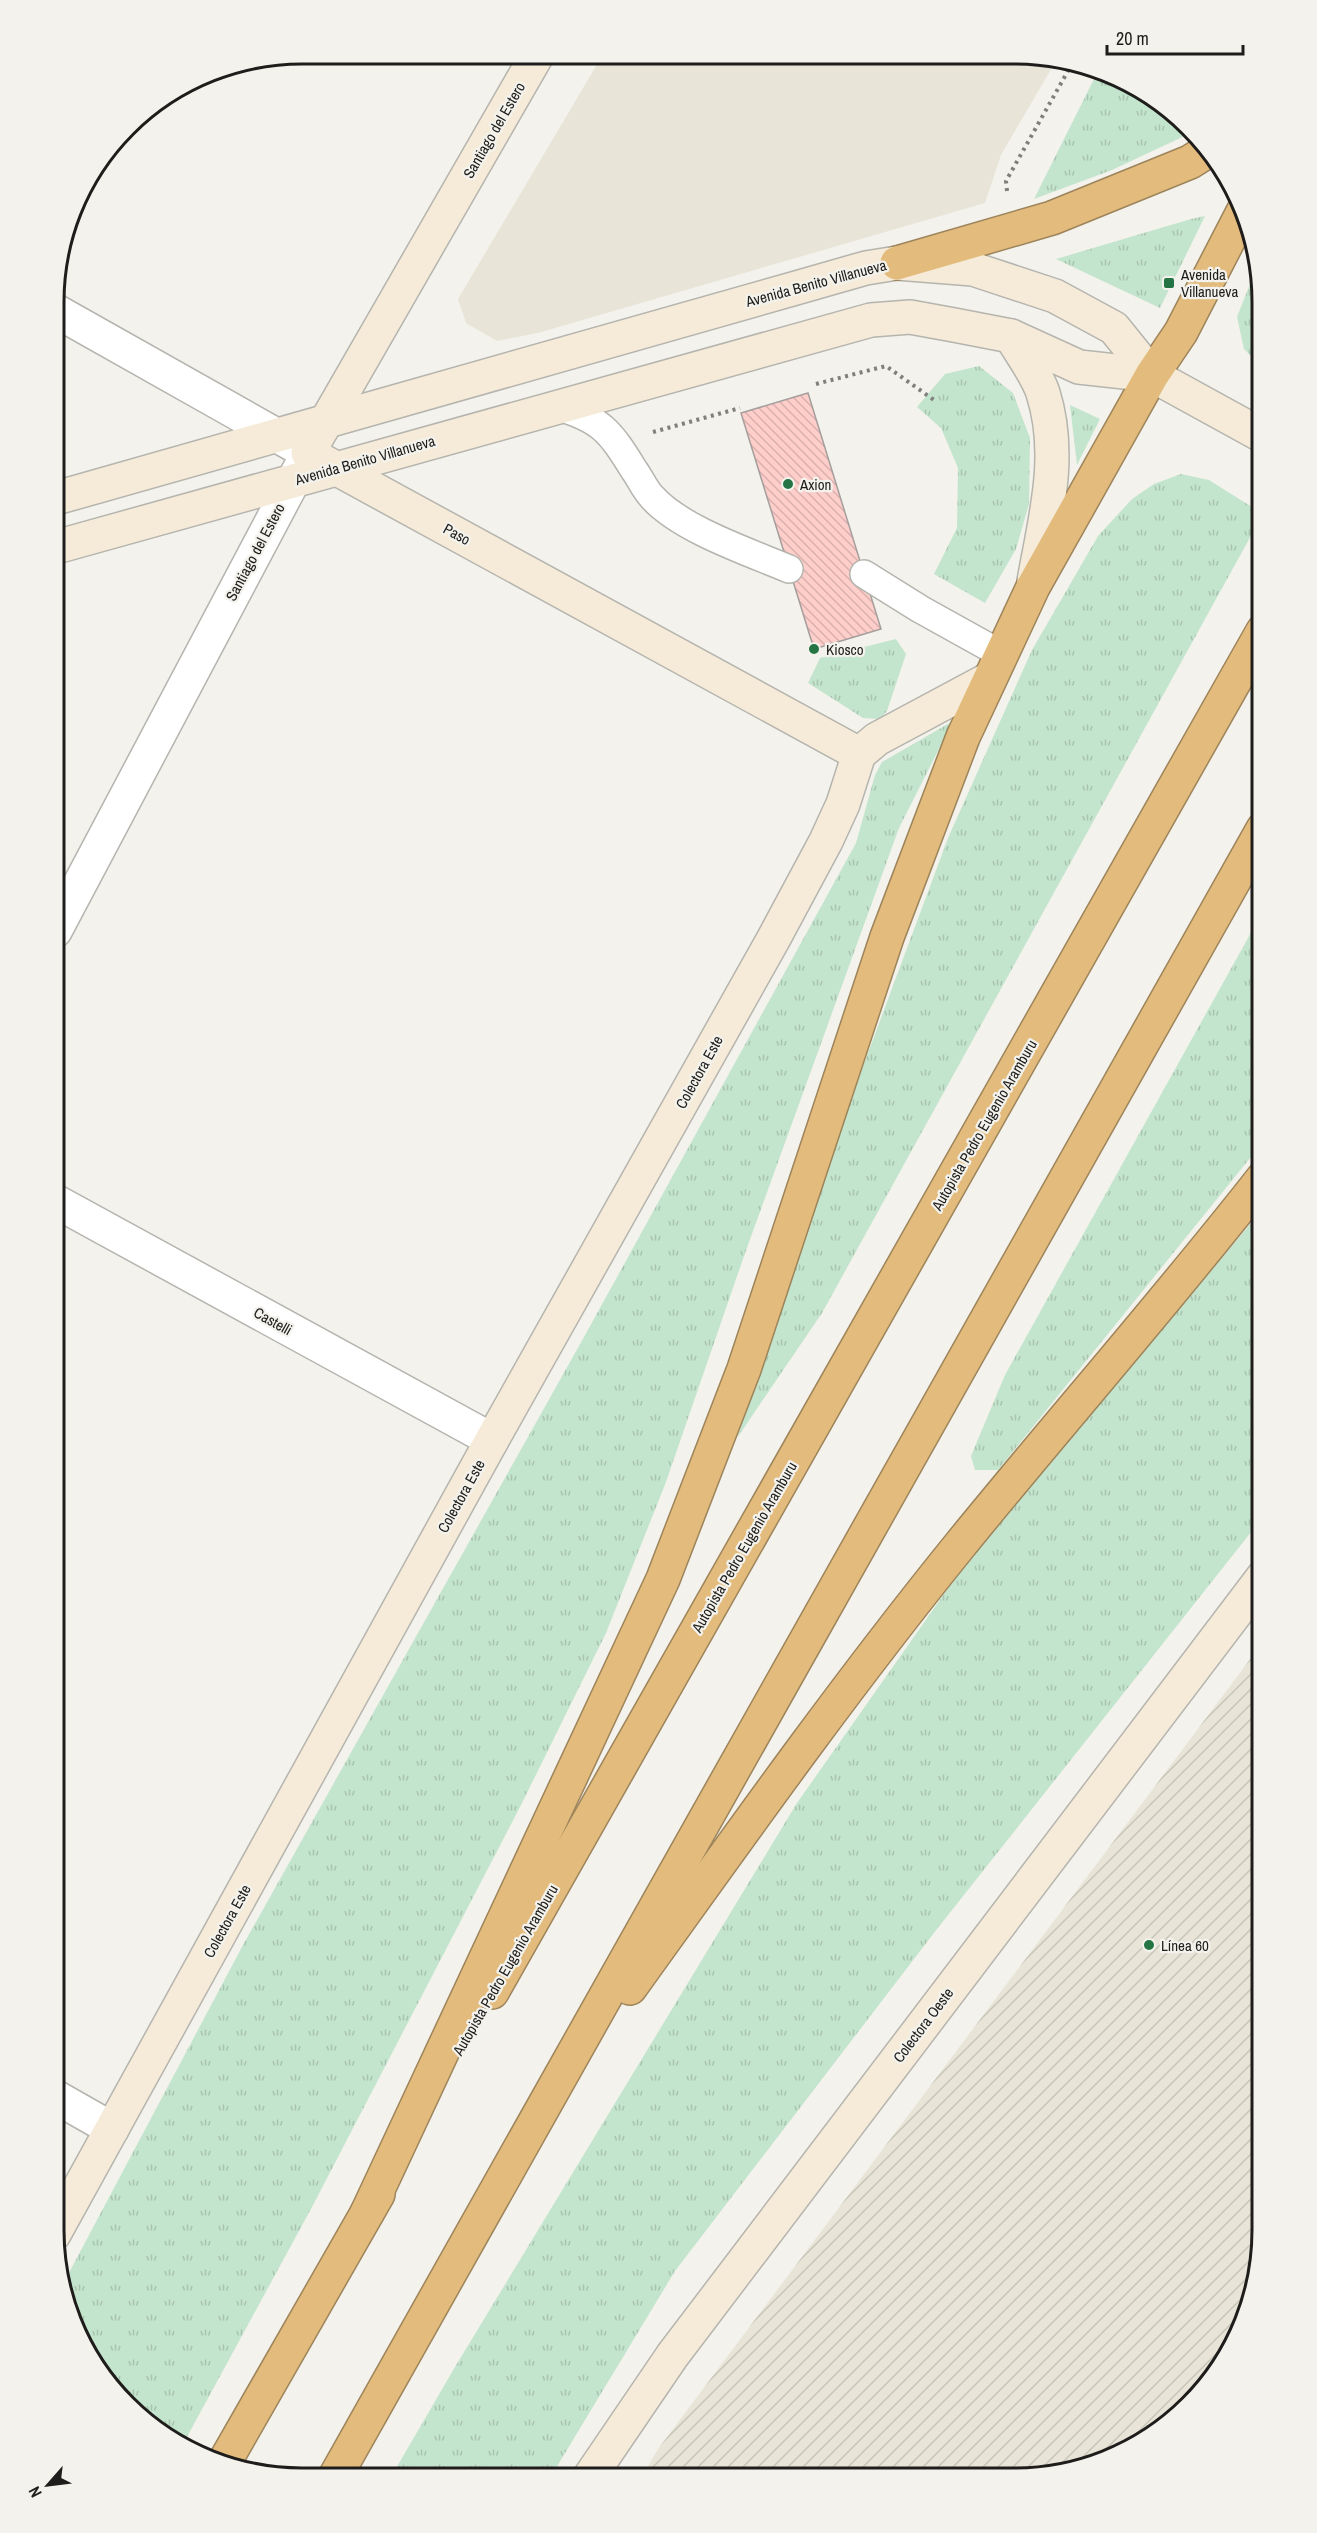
<svg xmlns="http://www.w3.org/2000/svg" width="1317" height="2533" viewBox="0 0 1317 2533" font-family="'Archivo Narrow',sans-serif">
  <style>
    .built { fill: #e8e5d8 }
    .industrial { fill: url(#industrial-furrows) }
    .grass { fill: url(#grass-tufts) }
    .building { fill: url(#building-back-hatch); stroke: #a59e9d; stroke-width: 1.5 }
    .lines { fill: none; stroke-linecap: round; stroke-linejoin: round }
    .lane-casing { stroke: #b5b4ae; stroke-width: 30 }
    .street-casing { stroke: #b5b4ae; stroke-width: 36 }
    .secondary-casing { stroke: #b5b4ae; stroke-width: 36 }
    .highway-casing { stroke: #9d845b; stroke-width: 36 }
    .path { stroke: #807f7c; stroke-width: 4; stroke-dasharray: 3 4.5; stroke-linecap: butt }
    .lane { stroke: #fff; stroke-width: 27 }
    .street { stroke: #fff; stroke-width: 33 }
    .secondary { stroke: #f6ebd8; stroke-width: 33 }
    .highway { stroke: #e2bb7d; stroke-width: 33 }
    .poi-dot { fill: #257443; stroke: #f3f2ec; stroke-width: 2 }
    .labels { text-anchor: middle; dominant-baseline: central; stroke-width: 4.5; stroke-linejoin: round; paint-order: stroke }
    .street-label { font-size: 15px; fill: #1e1d1b; stroke: #f3f2ec }
    .poi-label { font-size: 15px; fill: #1e1d1b; stroke: #f3f2ec; text-anchor: start }
    .rim { fill: none; stroke: #1e1d1b; stroke-width: 3 }
  </style>
  <defs>
    <pattern id="industrial-furrows" width="10" height="10" patternUnits="userSpaceOnUse" patternTransform="scale(1.5)"><rect width="10" height="10" fill="#e8e5d8"/><path d="M-1 1l2-2M0 10L10 0M9 11l2-2" fill="none" stroke="#c7c4b9"/></pattern>
    <pattern id="grass-tufts" width="24" height="20" patternUnits="userSpaceOnUse" patternTransform="scale(1.5)"><rect width="24" height="20" fill="#c4e5cd"/><path d="M3 7l-1-3M5 7V3M7 7l1-3M15 17l-1-3M17 17v-4M19 17l1-3" fill="none" stroke="#a8c4af"/></pattern>
    <pattern id="building-back-hatch" width="6" height="6" patternUnits="userSpaceOnUse" patternTransform="scale(1.5)"><rect width="6" height="6" fill="#fececa"/><path d="M-1 5l2 2M0 0l6 6M5-1l2 2" fill="none" stroke="#d9b0ad"/></pattern>
  </defs>
  <rect width="100%" height="100%" fill="#f3f2ec"/>
  <path class="built" d="M602,56L1057,59L1001,155L985,203L538,333L497,341L466,323L458,299Z"/>
  <path class="industrial" d="M1263,1642L1262,2247L1244,2326L1212,2382L1153,2437L1094,2466L1015,2479L641,2478L658,2449Z"/>
  <g class="grass">
    <path d="M1098,71C1134,83 1168,104 1193,132L1112,170L1034,199Z"/>
    <path d="M1205,216L1160,308L1056,259L1191,219Z"/>
    <path d="M1257,266L1263,302V368L1244,349L1237,317Z"/>
    <path d="M979,366L1013,393L1030,438L1029,504L1016,549L985,603L934,574L957,528L958,468L941,428L917,407L945,374Z"/>
    <path d="M1070,405L1100,419L1077,465Z"/>
    <path d="M1181,474L1209,480L1263,514L822,1313L737,1438L849,1104L948,838L1032,650L1098,536L1132,499L1154,484Z"/>
    <path d="M896,639L906,654L887,711L880,719L863,718L808,683L820,658Z"/>
    <path d="M953,721L899,828L744,1256L666,1482L606,1633L520,1807L312,2207L182,2446L139,2418L96,2369L67,2310L63,2284L243,1945L584,1337L856,843L875,775L882,762Z"/>
    <path d="M1263,911V1142L998,1470H975L971,1456L1005,1375Z"/>
    <path d="M1263,1209V1517L937,1929L675,2271L550,2478L391,2477L455,2367L797,1803L968,1560Z"/>
  </g>
  <path class="building" d="M808,393L881,629L814,649L741,413Z"/>
  <g class="lines">
    <g class="lane-casing">
      <g id="lane">
        <path d="M556,406C601,419 610,431 634,470C640,478 645,490 652,497C680,529 749,552 789,569"/>
        <path d="M864,574L920,609L1001,654"/>
      </g>
    </g>
    <g class="street-casing">
      <g id="street">
        <path d="M55,931L308,453L56,311"/>
        <path d="M55,1201L492,1440"/>
        <path d="M54,2096L112,2129"/>
      </g>
    </g>
    <g class="secondary-casing">
      <g id="secondary">
        <path d="M537,55L308,453L859,754"/>
        <path d="M1011,336C1021,354 1037,374 1043,393C1063,456 1045,519 1034,581"/>
        <path d="M56,498L789,290L866,268L897,263L973,269L1055,296L1114,328L1152,375"/>
        <path d="M56,547L871,320L910,317L954,325L1011,336L1079,367L1152,375L1263,436"/>
        <path d="M54,2234L492,1440L774,938L826,841L843,804L859,754L877,739L989,679"/>
        <path d="M589,2478L672,2356L1263,1577"/>
      </g>
    </g>
    <g class="highway-casing">
      <g id="highway">
        <path d="M897,263L1052,218L1190,162L1209,150"/>
        <path d="M630,1988C737,1839 844,1688 960,1545C1060,1422 1165,1303 1263,1178"/>
        <path d="M492,1992L1263,631"/>
        <path d="M367,2213L663,1579L744,1369L887,937L963,737L1033,587L1152,375L1181,332L1244,210"/>
        <path d="M224,2463L378,2194"/>
        <path d="M335,2477L1263,829"/>
      </g>
    </g>
    <g class="path">
      <path d="M1007,191L1006,181L1073,62"/>
      <path d="M816,384L886,366L934,400"/>
      <path d="M653,432L740,408"/>
    </g>
    <use href="#lane" class="lane"/>
    <use href="#street" class="street"/>
    <use href="#secondary" class="secondary"/>
    <use href="#highway" class="highway"/>
  </g>
  <g class="poi-dot">
    <rect x="1163" y="277" width="12" height="12" rx="3"/>
    <circle cx="788" cy="484" r="6"/>
    <circle cx="814" cy="649" r="6"/>
    <circle cx="1149" cy="1945" r="6"/>
  </g>
  <g class="labels">
    <g class="street-label">
      <text transform="translate(494 130) rotate(-60)">Santiago del Estero</text>
      <text transform="translate(816 283) rotate(-15)">Avenida Benito Villanueva</text>
      <text transform="translate(365 460) rotate(-16)">Avenida Benito Villanueva</text>
      <text transform="translate(457 534) rotate(29)">Paso</text>
      <text transform="translate(255 552) rotate(-62)">Santiago del Estero</text>
      <text transform="translate(699 1072) rotate(-61)">Colectora Este</text>
      <text transform="translate(984 1125) rotate(-60)">Autopista Pedro Eugenio Aramburu</text>
      <text transform="translate(273 1321) rotate(29)">Castelli</text>
      <text transform="translate(461 1496) rotate(-61)">Colectora Este</text>
      <text transform="translate(744 1547) rotate(-60)">Autopista Pedro Eugenio Aramburu</text>
      <text transform="translate(227 1921) rotate(-61)">Colectora Este</text>
      <text transform="translate(505 1970) rotate(-60)">Autopista Pedro Eugenio Aramburu</text>
      <text transform="translate(923 2025) rotate(-53)">Colectora Oeste</text>
    </g>
    <g class="poi-label">
      <text x="1181" y="274">Avenida<tspan x="1181" dy="17">Villanueva</tspan></text>
      <text x="800" y="484">Axion</text>
      <text x="826" y="649">Kiosco</text>
      <text x="1161" y="1945">Línea 60</text>
    </g>
  </g>
  <path d="M0 0H1317V2533H0ZM302 64H1014A238 238 0 0 1 1252 302V2230A238 238 0 0 1 1014 2468H302A238 238 0 0 1 64 2230V302A238 238 0 0 1 302 64Z" fill="#f3f2ec" fill-rule="evenodd"/>
  <path class="rim" d="M302 64H1014A238 238 0 0 1 1252 302V2230A238 238 0 0 1 1014 2468H302A238 238 0 0 1 64 2230V302A238 238 0 0 1 302 64Z"/>
  <g transform="translate(48 2485) rotate(242)" stroke="#f3f2ec" stroke-width="4.5" paint-order="stroke">
  <path d="M0-4.5L10 22L0 15L-10 22Z" fill="#1e1d1b"/>
  <text y="-9" font-size="16" font-weight="bold" text-anchor="middle" fill="#1e1d1b">N</text>
  </g>
  <path d="M1107 45v9h136v-9" fill="none" stroke="#1e1d1b" stroke-width="3"/>
  <text x="1116" y="45" font-size="18" fill="#1e1d1b" stroke="#f3f2ec" stroke-width="4.5" paint-order="stroke">20 m</text>
</svg>
